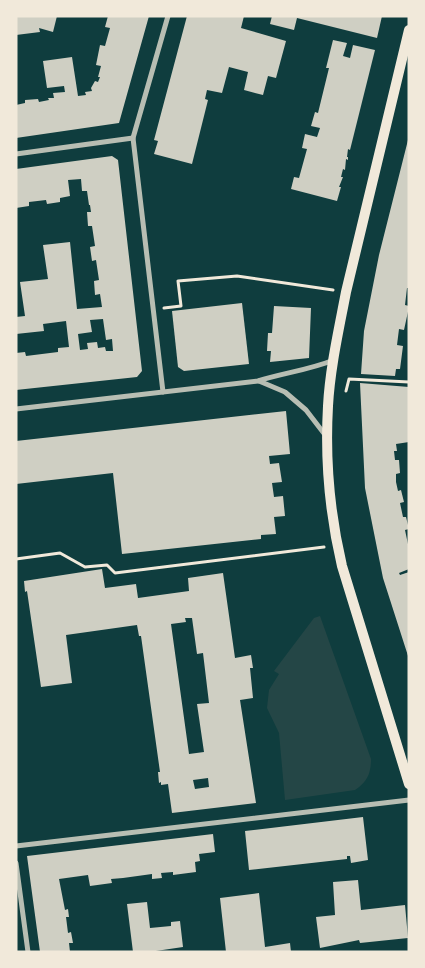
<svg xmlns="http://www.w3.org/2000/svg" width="425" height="968" viewBox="0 0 425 968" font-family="'Golos Text',sans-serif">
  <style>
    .green { fill: #244646 }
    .building { fill: #cfcfc3; fill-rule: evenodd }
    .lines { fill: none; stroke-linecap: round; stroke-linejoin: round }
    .path { stroke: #f1e9da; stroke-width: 3 }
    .minor { stroke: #b8beb3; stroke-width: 5 }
    .secondary { stroke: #f1e9da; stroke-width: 10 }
  </style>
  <rect width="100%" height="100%" fill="#0f3d3e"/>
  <path class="green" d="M320,616L371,759C371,774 367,782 355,790L285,800L279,733L267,708L269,690L279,674L274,671L314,618Z"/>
  <g class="building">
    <path d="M16,16H57L53,32L39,28L40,32L16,35Z"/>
    <path d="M108,16H149L119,123L16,138V105L25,103V100L38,99L39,102L49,100L48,98H54L53,93L65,92L64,86L47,88L43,61L72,57L78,96L86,95L85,92L92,91L91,88L95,81L98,82L100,77H98L101,66L96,65L100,45L105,46L110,28L105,27Z"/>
    <path d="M187,16H244L241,28L286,41L276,78L268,76L263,95L244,90L248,72L229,67L222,93L207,90L205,99L208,100L192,164L154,154L158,141L154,140Z"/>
    <path d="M272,16H382L377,38L297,18L294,30L270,24Z"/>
    <path d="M333,40L347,43L343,56L350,58L353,45L375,50L350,150L348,149L347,157H348V160L346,159L345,170L343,169L341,177H343L339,187H341L337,201L291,189L294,177L299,178L307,149L302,148L305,134L317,137L320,128L311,126L315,112L318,113L329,68H326Z"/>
    <path d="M408,140L409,288H407L405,305L409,306V307L404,330L399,329L397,345L403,346L400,369H396L395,376L361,374L364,331L379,255Z"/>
    <path d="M112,156L118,160L142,371L137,377L16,390V353L25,352L26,356L58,352V348L69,347L66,321L43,324L44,331L16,334V317L25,316L20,282L48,279L43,245L70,242L77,309L102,307L100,294L95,295L94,281L99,280L96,260L92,261L90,247L95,246L92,226H88L87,212H91L90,205H89L87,191H82L81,179L68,180L70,196L60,198V202L47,204L46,200L29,202V206L16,208V169ZM103,319L106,340L112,339L113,351H106L105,347L98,348L97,342L87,343L88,349L80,350L78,334L92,332L90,320Z"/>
    <path d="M242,303L249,364L184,371L178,367L172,311Z"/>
    <path d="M274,306L311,308L309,358L270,362L271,351H267L268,333H272Z"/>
    <path d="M360,383L409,387V442L396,444L397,451H394L395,460H399L400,473L396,474V482L398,491L401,490L404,502L400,503L403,517H406L409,529L405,530L409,549V569L399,573L400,575L409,572V659L383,578L365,488Z"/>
    <path d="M286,411L290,454L269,456L270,464L279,463L282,482L272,483L274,497L283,496L285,516L274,517L276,534L261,535V539L122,554L113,473L16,484V441Z"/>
    <path d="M102,569L105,588L136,584L138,598L189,591L188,578L223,573L235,658L251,655L253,668H250L253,698L240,700L256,803L172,813L168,784L161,785V782L159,783L158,772H160L141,636H139L137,625L66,635L72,683L41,687L27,591L25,592L24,581ZM185,618H192L197,654L203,653L209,703L197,704L204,752L189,754L171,624L186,622ZM208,778L209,787L195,789L193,780Z"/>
    <path d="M363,817L368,860L351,863L350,856H347V859L249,870L245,831Z"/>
    <path d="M213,834L215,852L199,854L200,861L195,862L196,872L173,875V872L161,873L162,878L152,879V874L123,878L111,879L112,883L90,886L88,875L59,879L65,910L68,909L69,917H66L68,933L71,932L73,943H69L70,952H40L27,856Z"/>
    <path d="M358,880L361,910L405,905L408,938L360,943L359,940L320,948L316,917L335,915L333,882Z"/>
    <path d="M259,893L265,947L290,943L291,952H226L220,898Z"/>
    <path d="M147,902L150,928L171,926V922L180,921L183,947L149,952H133L127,904Z"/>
  </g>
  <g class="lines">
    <g class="path">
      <path d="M164,308L181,306L178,281L237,276L333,290"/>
      <path d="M346,391L349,379L409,382"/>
      <path d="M16,559L60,553L85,567L107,565L115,573L324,547"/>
    </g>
    <g class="minor">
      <path d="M16,154L133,138"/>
      <path d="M259,381L285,392L306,410L326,436"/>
      <path d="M163,392L133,138L168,16"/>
      <path d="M16,409L258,381C283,373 309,370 334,360"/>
      <path d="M16,846L409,800"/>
      <path d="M16,863L28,952"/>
    </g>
    <path class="secondary" d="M409,30L346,292C339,329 330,368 328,406C325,459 330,515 342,566L409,784"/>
  </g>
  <rect width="425" height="968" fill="none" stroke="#f1e9da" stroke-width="35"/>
</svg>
